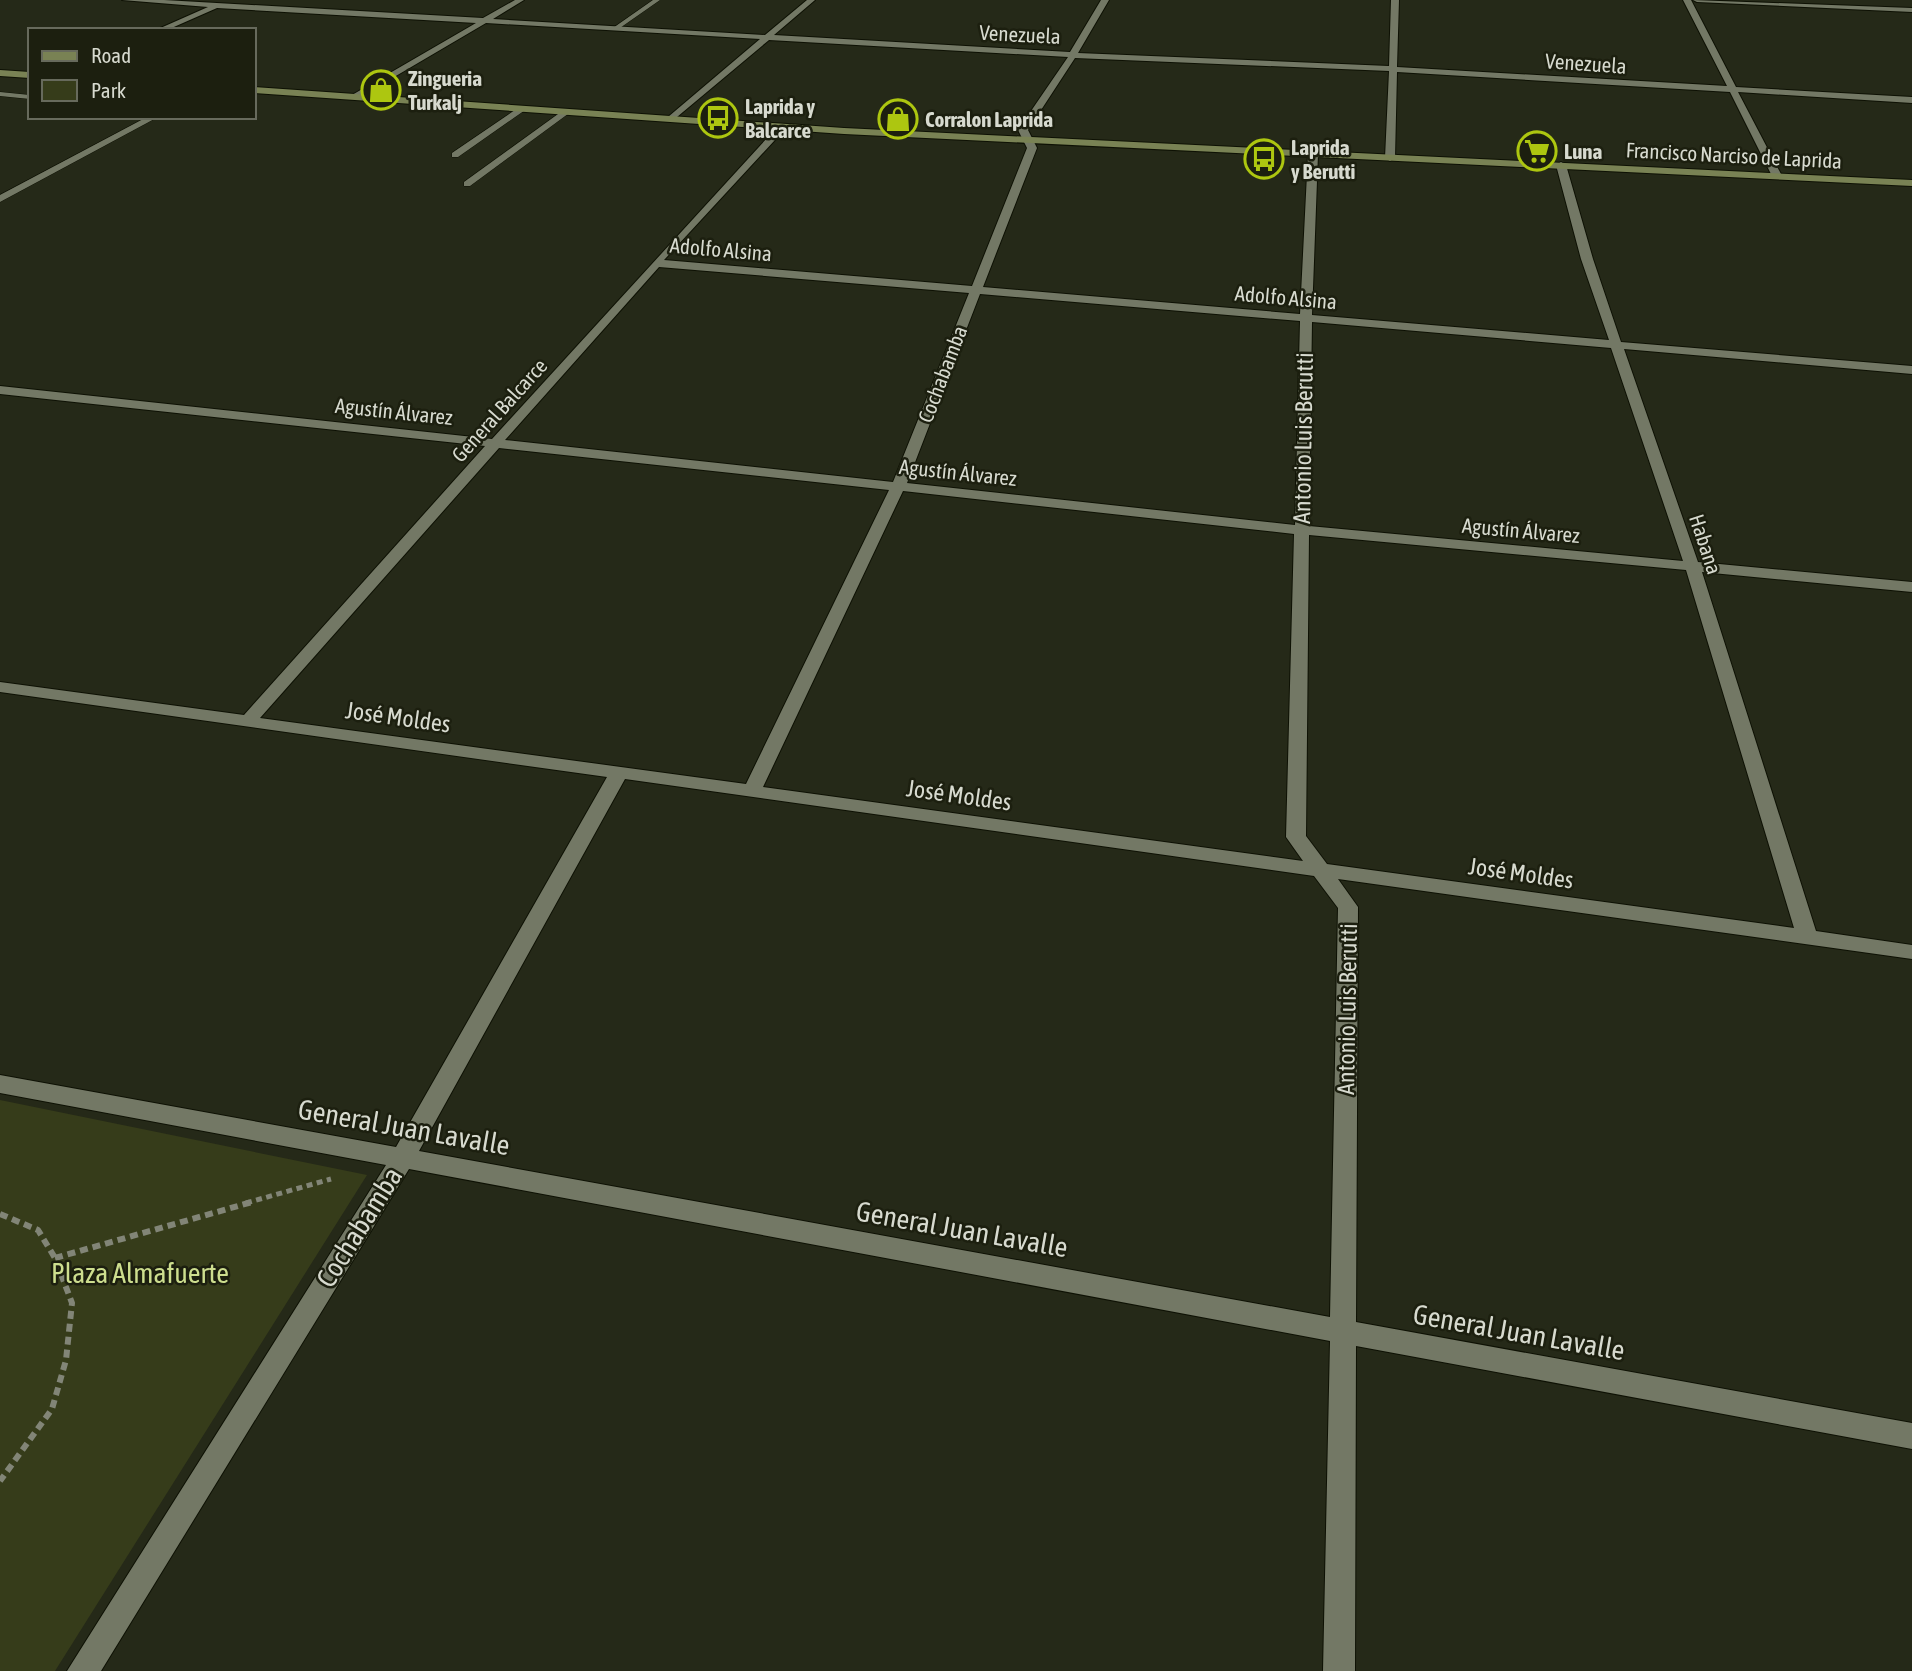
<svg xmlns="http://www.w3.org/2000/svg" width="1912" height="1671" viewBox="0 0 1912 1671" font-family="'Asap Condensed',sans-serif">
  <style>
    .green { fill: #363c1a }
    .lines { fill: none; stroke-linecap: round; stroke-linejoin: round }
    .service-casing { stroke: #0e1104; stroke-width: 1 }
    .minor-casing { stroke: #0e1104; stroke-width: 2 }
    .secondary-casing { stroke: #0e1104; stroke-width: 2 }
    .path-far1 { stroke: #828577; stroke-width: 5; stroke-dasharray: 6 4.5; stroke-linecap: butt }
    .path { stroke: #828577; stroke-width: 6; stroke-dasharray: 8 5; stroke-linecap: butt }
    .service { fill: #737865; fill-rule: evenodd }
    .minor { fill: #737865; fill-rule: evenodd }
    .secondary { fill: #798254; fill-rule: evenodd }
    .labels { text-anchor: middle; dominant-baseline: central; stroke-width: 5; stroke-linejoin: round; paint-order: stroke }
    .far-street-label { font-size: 21px; fill: #d7dacf; stroke: #1c1f0f }
    .far-poi-label { font-size: 21px; font-weight: bold; fill: #d7dacf; stroke: #1c1f0f; text-anchor: start }
    .street-label { font-size: 24px; fill: #d7dacf; stroke: #1c1f0f }
    .near-street-label { font-size: 28px; fill: #d7dacf; stroke: #1c1f0f }
    .near-park-label { font-size: 28px; fill: #cdde8e; stroke: #1c1f0f }
  </style>
  <rect width="100%" height="100%" fill="#252918"/>
  <path class="green" d="M0,1100L367,1175L55,1671H0Z"/>
  <g class="lines">
    <g class="service-casing">
      <g id="service">
        <path d="M653,0H660L617,30H613V28Z"/>
        <path d="M0,92L30,95V99L0,96Z"/>
        <path d="M521,106L528,108L458,157H452V153Z"/>
        <path d="M565,109L572,111L470,186H464V182Z"/>
        <path d="M147,117H158L0,202V195Z"/>
      </g>
    </g>
    <g class="minor-casing">
      <g id="minor">
        <path d="M122,0H164L483,18L515,0H524L493,19L765,35L807,0H815L774,35L1070,52L1101,0H1109L1078,53L1389,66L1391,0H1399L1397,67L1727,86L1683,0H1691L1736,87L1912,97V103L1738,92L1782,176L1777,179L1772,176L1730,92L1397,72L1395,158L1390,161L1385,158L1389,71L1075,58L1028,130L1037,148L983,287L1300,314L1308,154L1313,151L1318,154L1312,315L1609,340L1581,259L1556,165L1561,162L1566,165L1593,259L1621,342L1912,366V374L1624,349L1698,562L1912,582V592L1702,572L1816,931L1912,945V959L1338,879L1358,907L1356,1322L1912,1423V1449L1356,1346L1355,1671H1323L1330,1341L409,1169L101,1671H67L386,1165L0,1093V1075L396,1147L607,777L0,692V682L244,715L485,446L0,394V386L492,439L779,125L787,127L664,260L972,286L1027,148L1018,130L1068,57L769,40L671,122L666,119L668,117L760,39L486,23L355,100L352,95L476,23L217,8L167,30H156L208,7ZM659,267L969,293L893,482L505,440ZM980,294L1300,321L1295,525L907,483ZM1312,322L1611,348L1683,561L1309,526ZM499,448L889,490L746,784L260,718ZM903,491L1294,534L1286,837L1303,861L763,787ZM1309,535L1686,570L1794,928L1327,864L1306,836ZM625,779L1314,876L1338,908L1330,1317L419,1151Z"/>
        <path d="M1693,0L1912,8V12L1697,2Z"/>
      </g>
    </g>
    <g class="secondary-casing">
      <g id="secondary">
        <path d="M0,70L30,72V78L0,76Z"/>
        <path d="M254,87L844,128L1912,180V186L844,134L254,93Z"/>
      </g>
    </g>
    <path class="path-far1" d="M246,1203L331,1179"/>
    <g class="path">
      <path d="M0,1214L38,1230L55,1258L72,1303L66,1360L52,1409L0,1481"/>
      <path d="M55,1258L252,1202"/>
    </g>
    <use href="#service" class="service"/>
    <use href="#minor" class="minor"/>
    <use href="#secondary" class="secondary"/>
  </g>
  <defs>
    <g id="shop-ring" transform="scale(2.0125)"><circle r="9.5" fill="#1c1f0f" stroke="#adc610" stroke-width="1.5"/><path d="M-5-2.5h2.3a2.7 3.5 0 0 1 5.4 0H5L5.5 6h-11ZM-1.5-2.5h3a1.5 2.3 0 0 0-3 0Z" fill="#adc610"/></g>
    <g id="bus-ring" transform="scale(2.0125)"><circle r="9.5" fill="#1c1f0f" stroke="#adc610" stroke-width="1.5"/><path d="M-5-6H5V4H4V6H2V4H-2V6H-4V4H-5ZM-3.5-4V0h7V-4ZM-3.5 1.2v1.5H-2V1.2ZM2 1.2v1.5H3.5V1.2Z" fill="#adc610"/></g>
    <g id="supermarket-ring" transform="scale(2.0125)"><circle r="9.5" fill="#1c1f0f" stroke="#adc610" stroke-width="1.5"/><path d="M-6-5.5h2.5l.6 2H6L4.5 2H-2.5L-4.4-4H-6ZM-1.5 3.2a1.3 1.3 0 1 0 .1 0ZM3 3.2a1.3 1.3 0 1 0 .1 0Z" fill="#adc610"/></g>
  </defs>
  <g fill-rule="evenodd">
    <use href="#shop-ring" x="381" y="90"/>
    <use href="#bus-ring" x="718" y="118"/>
    <use href="#shop-ring" x="898" y="119"/>
    <use href="#supermarket-ring" x="1537" y="151"/>
    <use href="#bus-ring" x="1264" y="159"/>
  </g>
  <g class="labels">
    <g class="far-street-label">
      <text transform="translate(1020 34) rotate(3)">Venezuela</text>
      <text transform="translate(1586 63) rotate(4)">Venezuela</text>
      <text transform="translate(1734 155) rotate(3)">Francisco Narciso de Laprida</text>
      <text transform="translate(721 249) rotate(5)">Adolfo Alsina</text>
      <text transform="translate(1286 297) rotate(5)">Adolfo Alsina</text>
      <text transform="translate(942 374) rotate(-69)">Cochabamba</text>
      <text transform="translate(499 410) rotate(-48)">General Balcarce</text>
      <text transform="translate(394 411) rotate(6)">Agustín Álvarez</text>
      <text transform="translate(958 472) rotate(6)">Agustín Álvarez</text>
      <text transform="translate(1521 530) rotate(5)">Agustín Álvarez</text>
      <text transform="translate(1706 544) rotate(72)">Habana</text>
    </g>
    <g class="far-poi-label">
      <text x="408" y="78">Zingueria<tspan x="408" dy="24">Turkalj</tspan></text>
      <text x="745" y="106">Laprida y<tspan x="745" dy="24">Balcarce</tspan></text>
      <text x="925" y="119">Corralon Laprida</text>
      <text x="1291" y="147">Laprida<tspan x="1291" dy="24">y Berutti</tspan></text>
      <text x="1564" y="151">Luna</text>
    </g>
    <g class="street-label">
      <text transform="translate(1303 438) rotate(-89)">Antonio Luis Berutti</text>
      <text transform="translate(398 717) rotate(8)">José Moldes</text>
      <text transform="translate(959 795) rotate(8)">José Moldes</text>
      <text transform="translate(1521 873) rotate(8)">José Moldes</text>
      <text transform="translate(1347 1009) rotate(-89)">Antonio Luis Berutti</text>
    </g>
    <g class="near-street-label">
      <text transform="translate(404 1127) rotate(10)">General Juan Lavalle</text>
      <text transform="translate(359 1227) rotate(-58)">Cochabamba</text>
      <text transform="translate(962 1229) rotate(10)">General Juan Lavalle</text>
      <text transform="translate(1519 1332) rotate(10)">General Juan Lavalle</text>
    </g>
    <g class="near-park-label">
      <text x="140" y="1273">Plaza Almafuerte</text>
    </g>
  </g>
  <rect x="28" y="28" width="228" height="91" fill="#1c1f0f" stroke="#676a5c" stroke-width="2"/>
  <rect x="42" y="51" width="35" height="10" fill="#798254" stroke="#676a5c" stroke-width="2"/>
  <text x="91" y="63" font-size="21" fill="#d7dacf">Road</text>
  <rect x="42" y="80" width="35" height="21" fill="#363c1a" stroke="#676a5c" stroke-width="2"/>
  <text x="91" y="98" font-size="21" fill="#d7dacf">Park</text>
</svg>
